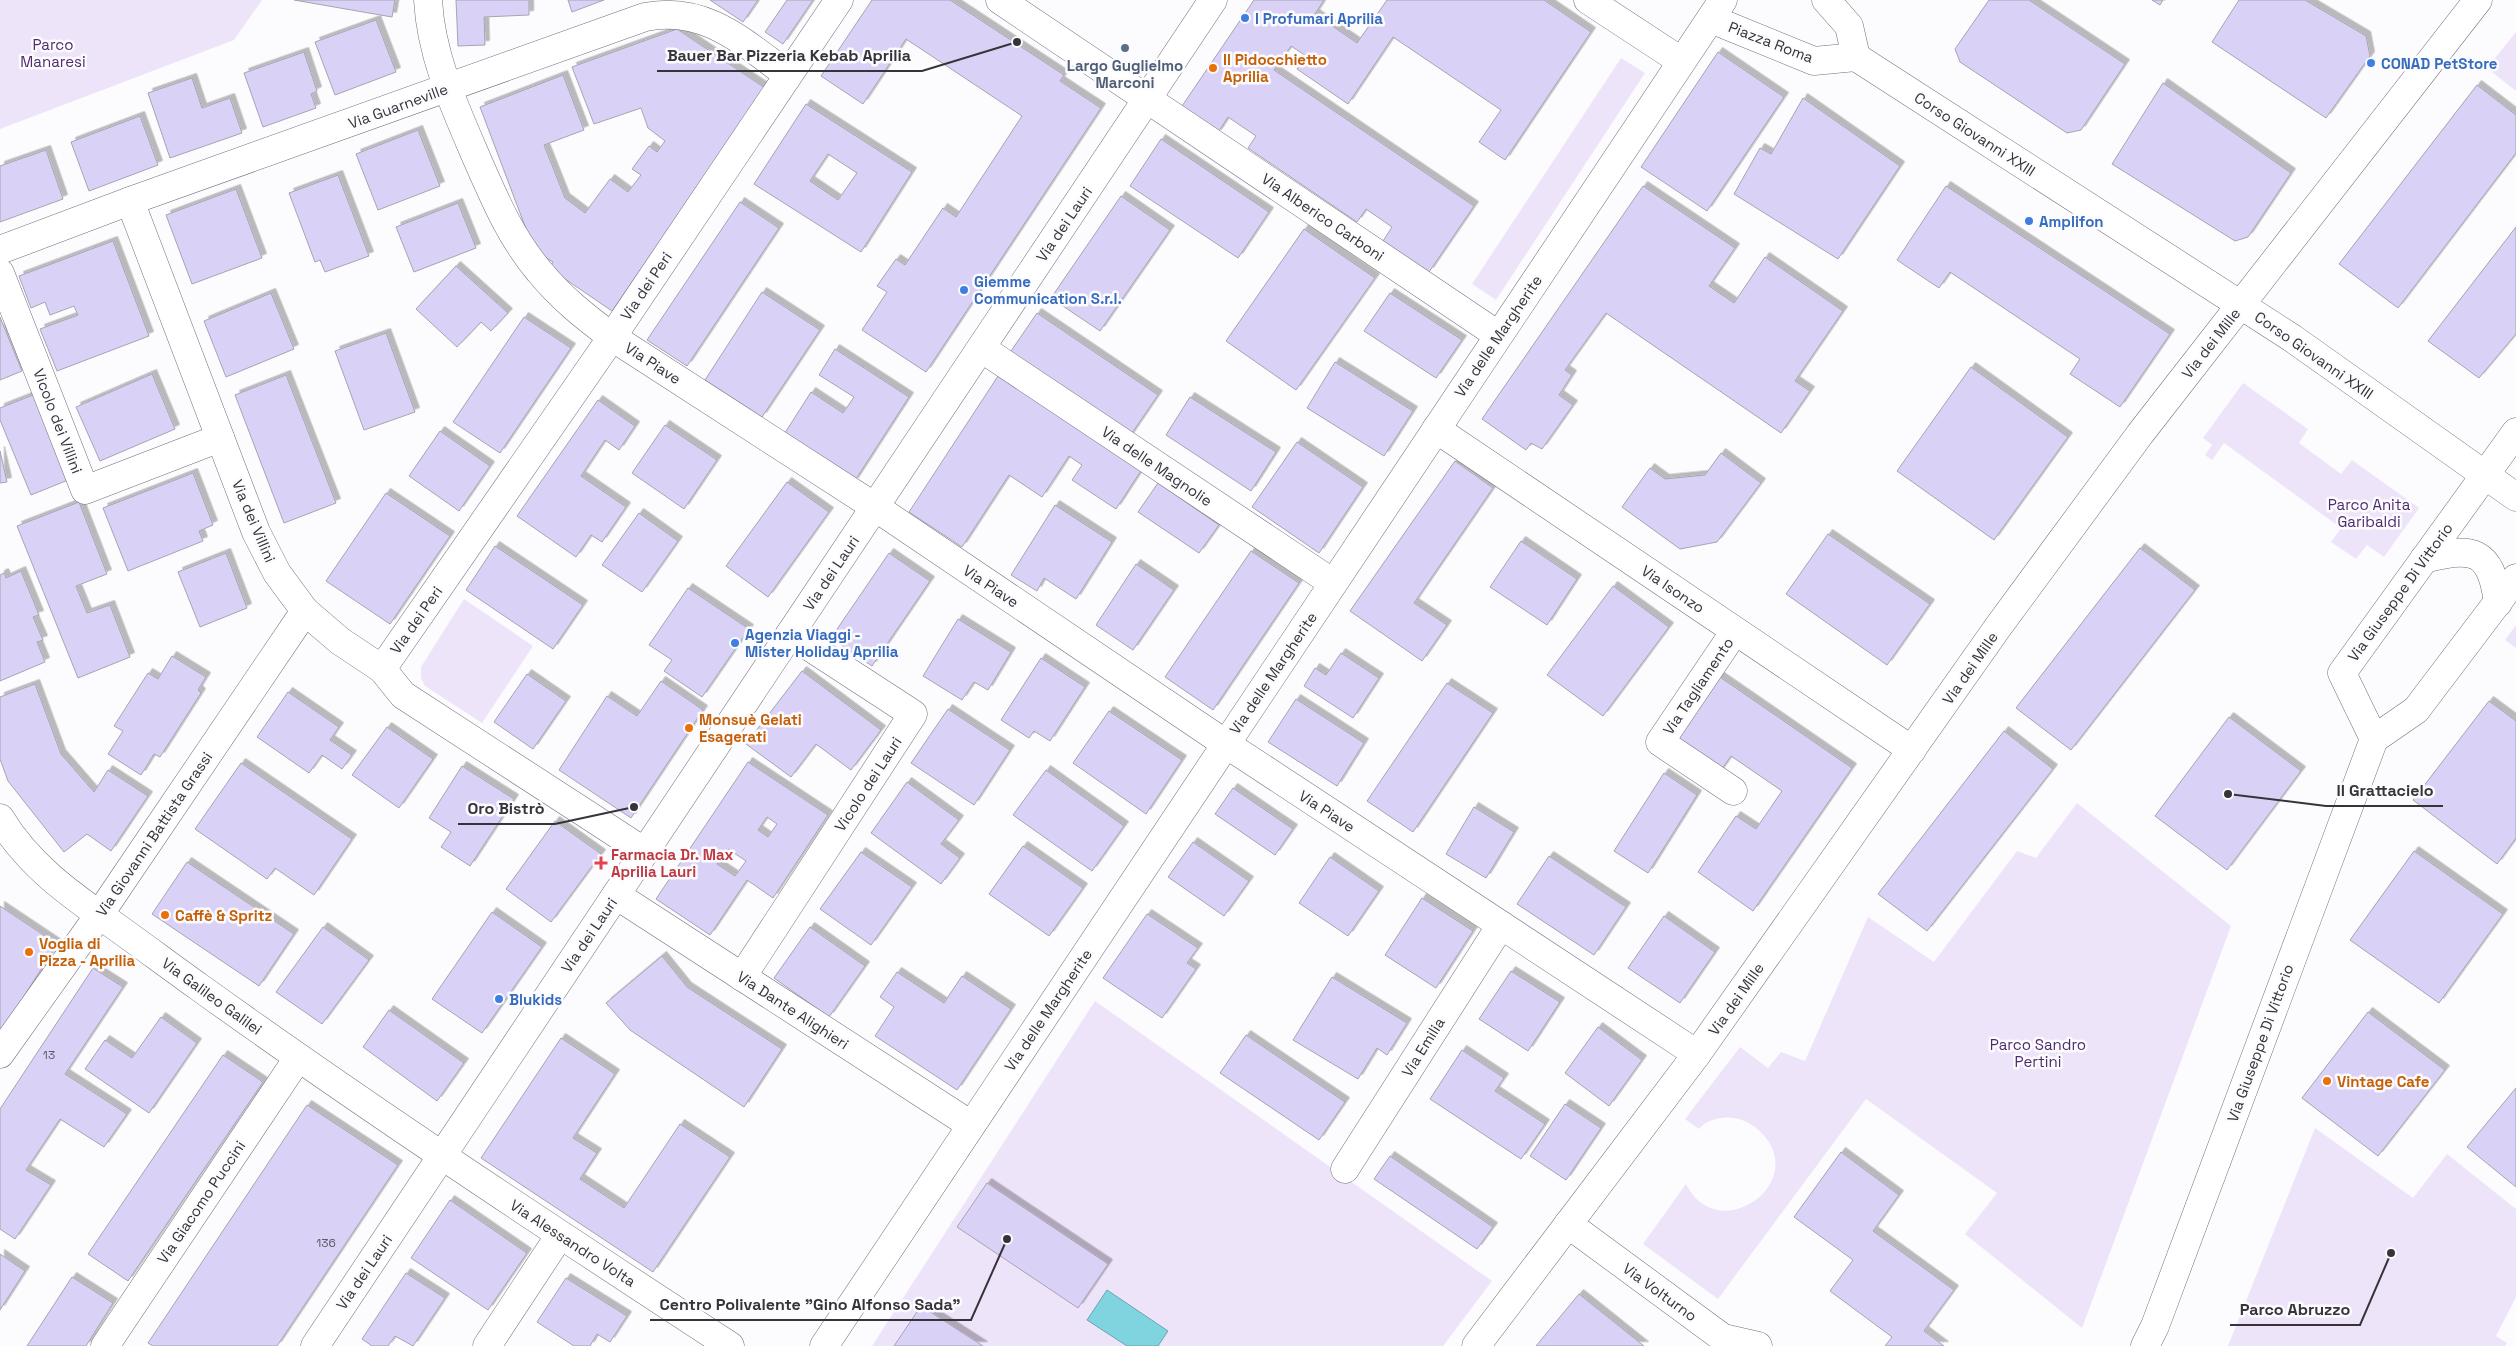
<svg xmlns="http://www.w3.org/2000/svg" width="2516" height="1346" viewBox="0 0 2516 1346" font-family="'Space Grotesk',sans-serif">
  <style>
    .green { fill: #eee4fa }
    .water { fill: #80d4e0; stroke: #6aa4ae }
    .building { fill: #dad2f6; stroke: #a6a3b2; fill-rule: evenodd; filter: url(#shadow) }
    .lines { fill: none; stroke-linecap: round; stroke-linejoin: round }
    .minor-casing { stroke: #756e7c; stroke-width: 29 }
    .minor { stroke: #fff; stroke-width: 28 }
    .shop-dot { fill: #3f7fe0; stroke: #fcfbfe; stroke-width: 2 }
    .service-dot { fill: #5c6f8a; stroke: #fcfbfe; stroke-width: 2 }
    .food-dot { fill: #e8710a; stroke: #fcfbfe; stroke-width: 2 }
    .health-dot { fill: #e0444e; stroke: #fcfbfe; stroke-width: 2 }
    .labels { text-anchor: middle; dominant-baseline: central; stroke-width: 5; stroke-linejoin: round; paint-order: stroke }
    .number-label { font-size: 12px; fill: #5f5b68 }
    .shop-label { font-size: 15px; font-weight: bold; fill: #366cbe; stroke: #fcfbfe; text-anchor: start }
    .street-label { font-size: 15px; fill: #363339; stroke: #fcfbfe }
    .park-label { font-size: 15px; fill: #4f2b6d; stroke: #fcfbfe }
    .food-label { font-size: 15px; font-weight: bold; fill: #c56008; stroke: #fcfbfe; text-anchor: start }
    .service-label { font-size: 15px; font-weight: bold; fill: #4e5e75; stroke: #fcfbfe }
    .health-label { font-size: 15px; font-weight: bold; fill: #be3a42; stroke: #fcfbfe; text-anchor: start }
    .leader { fill: none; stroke: #363339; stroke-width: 2 }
    .callout-dot { fill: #363339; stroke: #fcfbfe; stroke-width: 2 }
    .callout-label { font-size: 16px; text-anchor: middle; font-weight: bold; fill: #363339; stroke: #fcfbfe; stroke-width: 5; stroke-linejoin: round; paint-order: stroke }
  </style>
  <defs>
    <filter id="shadow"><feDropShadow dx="4.5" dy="-4.5" stdDeviation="0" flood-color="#0004"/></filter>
  </defs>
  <rect width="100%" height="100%" fill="#fcfbfe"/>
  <g class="green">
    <path d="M0,0H262L234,40L0,129Z"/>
    <path d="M2516,32V91L2487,68Z"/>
    <path d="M1621,58L1645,73L1496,300L1472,284Z"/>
    <path d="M2243,383L2308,429L2299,443L2341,474L2352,460L2419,508L2384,557L2367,545L2356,559L2331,542L2341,528L2224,443L2212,460L2205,455L2212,445L2203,438Z"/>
    <path d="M464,599L533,646L482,723L425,686L421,678V667Z"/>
    <path d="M2516,625V648L2505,640Z"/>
    <path d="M2077,803L2231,926L2082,1328L1965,1234L1997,1193L1866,1099L1718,1299L1643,1244L1686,1184C1717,1246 1804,1187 1766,1138C1757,1127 1747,1120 1734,1118C1722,1116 1706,1120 1699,1129L1685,1119L1740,1047L1768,1068L1781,1052L1805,1061L1868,917L1934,962L2017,851L2036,858Z"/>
    <path d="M1095,1001L1492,1281L1443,1346H872Z"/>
    <path d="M2315,1128L2413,1198L2447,1154L2516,1209V1297L2496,1336L2507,1343L2505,1346H2228Z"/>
  </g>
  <path class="water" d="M1107,1290L1168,1331L1158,1346H1127L1087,1320Z"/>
  <g class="building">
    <path d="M294,0H395L392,17Z"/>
    <path d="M456,0H529V15L484,17L485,45L458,46Z"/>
    <path d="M568,0H604L572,12Z"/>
    <path d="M710,0H758L743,22Z"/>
    <path d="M787,0H813L783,44L765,32Z"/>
    <path d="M872,0H950L1064,75L1060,81L1101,108L926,372L862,330L887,292L877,286L896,259L905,265L943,208L956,217L1022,116L906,39L863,104L821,76Z"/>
    <path d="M1254,0H1324L1315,14L1357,43L1387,0H1544L1591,32L1505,160L1479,142L1501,110L1393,37L1348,104L1297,69L1306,56L1291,46L1274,70L1474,206L1429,272L1383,241L1392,227L1366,209L1357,222L1248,148L1256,136L1228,117L1217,134L1180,109Z"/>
    <path d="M1989,0H2029L2125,64L2081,130L2067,133L1960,62L1955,49Z"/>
    <path d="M2152,0H2163L2160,5Z"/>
    <path d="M2239,0H2305L2366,36L2370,56L2326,118L2212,42Z"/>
    <path d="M376,20L396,72L335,95L315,42Z"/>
    <path d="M677,29L765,88L612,311L549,268L553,262L534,250L480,107L563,75L584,130L544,145L565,198L585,213L610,179L628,192L641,175L632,169L649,146L657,152L665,141L648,128L641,108L594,124L572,67Z"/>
    <path d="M304,52L317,91L311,94L316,108L263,127L244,73Z"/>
    <path d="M1718,52L1784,97L1707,211L1641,167Z"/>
    <path d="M192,78L202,108L230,98L242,133L170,158L148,93Z"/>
    <path d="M2163,83L2291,173L2248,237L2235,241L2112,164Z"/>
    <path d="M2477,85L2516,115V153L2398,308L2339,264Z"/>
    <path d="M1803,98L1900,166L1838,259L1734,194L1760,148L1771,154Z"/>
    <path d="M806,104L912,172L861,252L754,184ZM828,154L857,173L838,200L810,181Z"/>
    <path d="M140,116L158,165L89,191L71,142Z"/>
    <path d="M418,130L440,186L378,210L356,154Z"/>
    <path d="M1161,139L1269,212L1238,258L1130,186Z"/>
    <path d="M46,150L63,199L0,222V166Z"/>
    <path d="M338,175L369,256L325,272L320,260L315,262L289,193Z"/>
    <path d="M1643,186L1735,248L1709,286L1734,303L1765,257L1843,311L1795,381L1810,391L1781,433L1606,313L1565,370L1572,375L1559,395L1573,405L1542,449L1531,443L1526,450L1482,419Z"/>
    <path d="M1946,186L2170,334L2120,407L2070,374L2080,359L1950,272L1939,288L1897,260Z"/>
    <path d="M236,189L262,258L192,284L166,215Z"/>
    <path d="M1121,196L1170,230L1100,331L1051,298Z"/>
    <path d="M740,202L779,228L687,366L647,340Z"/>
    <path d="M458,203L476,248L414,272L396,227Z"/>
    <path d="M2516,227V334L2479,378L2428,341Z"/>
    <path d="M1304,229L1375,278L1296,390L1226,341Z"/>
    <path d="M113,241L149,336L57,371L40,329L78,315L74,306L50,315L45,302L31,308L19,276Z"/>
    <path d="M456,266L508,313L491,331L481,322L457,347L416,309Z"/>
    <path d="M762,292L820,330L762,417L705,380Z"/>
    <path d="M271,293L294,349L226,377L204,321Z"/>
    <path d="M1390,293L1462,340L1436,378L1364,331Z"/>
    <path d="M1037,313L1158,395L1128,439L1007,357Z"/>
    <path d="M0,317L22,371L0,380Z"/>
    <path d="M524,317L571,348L500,453L453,422Z"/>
    <path d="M386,333L415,412L364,430L335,351Z"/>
    <path d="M835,349L909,397L854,482L783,436L811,392L843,413L854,397L819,375Z"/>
    <path d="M1335,362L1413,411L1384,456L1307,408Z"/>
    <path d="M1971,367L2068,437L1994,540L1897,471Z"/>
    <path d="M1000,373L1144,466L1116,509L1072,480L1082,465L1069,456L1042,497L1009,475L962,547L909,512Z"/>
    <path d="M152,374L175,429L100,461L76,407Z"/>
    <path d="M286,375L336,503L284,523L235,395Z"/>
    <path d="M38,393L73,478L31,495L0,420V408Z"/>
    <path d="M1190,397L1276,452L1251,491L1166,435Z"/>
    <path d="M598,400L635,426L619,450L605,440L581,476L626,507L602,542L591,535L576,557L517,516Z"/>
    <path d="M665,425L717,460L684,509L632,473Z"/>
    <path d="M440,431L490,466L459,511L409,476Z"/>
    <path d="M1297,442L1363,487L1319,553L1252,507Z"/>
    <path d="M0,451L7,482L0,483Z"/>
    <path d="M1721,453L1761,483L1717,542L1680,549L1622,507L1650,468L1665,479L1705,475Z"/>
    <path d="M1455,461L1493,488L1414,603L1447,625L1422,661L1350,611Z"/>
    <path d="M193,473L213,525L199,531L203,541L128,571L103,508Z"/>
    <path d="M787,482L829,512L768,597L726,566Z"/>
    <path d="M1158,483L1219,525L1199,553L1138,512Z"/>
    <path d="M386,493L450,536L390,624L326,581Z"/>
    <path d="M79,502L107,574L76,586L87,613L110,605L130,657L78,678L17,526Z"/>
    <path d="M1055,505L1112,542L1076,599L1044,578L1037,591L1011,575Z"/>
    <path d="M639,513L678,541L642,592L602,565Z"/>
    <path d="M1828,534L1930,604L1887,665L1786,594Z"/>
    <path d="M1521,541L1577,579L1547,625L1490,587Z"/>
    <path d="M495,546L583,605L553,649L466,590Z"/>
    <path d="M2140,548L2195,590L2071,750L2016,708Z"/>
    <path d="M1251,551L1299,583L1213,710L1165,677Z"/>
    <path d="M226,553L247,608L200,627L178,572Z"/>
    <path d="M889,553L930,581L872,666L831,638Z"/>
    <path d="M1136,564L1174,590L1133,650L1096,625Z"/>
    <path d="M21,571L39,615L33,617L43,640L37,642L45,662L0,681V575L4,573L6,578Z"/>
    <path d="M1613,586L1669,627L1603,716L1547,675Z"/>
    <path d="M688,588L749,629L702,697L664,671L672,660L649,645Z"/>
    <path d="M958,619L1011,652L988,690L974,682L962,700L923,676Z"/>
    <path d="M1341,653L1379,678L1353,718L1304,686L1315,668L1326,675Z"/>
    <path d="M172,656L206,677L198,690L201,693L160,757L154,754L141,775L108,754L123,731L114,726L148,673L158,679Z"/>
    <path d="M1041,658L1085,687L1050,741L1034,731L1029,738L1001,720Z"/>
    <path d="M802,671L881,730L851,770L816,744L791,777L746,744Z"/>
    <path d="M527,674L566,701L533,749L494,722Z"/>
    <path d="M1717,675L1852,768L1753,911L1698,872L1736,816L1756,829L1782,791L1731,756L1719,773L1672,740Z"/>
    <path d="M661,681L703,710L631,818L559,770L607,696L637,716Z"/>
    <path d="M1447,683L1493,713L1413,832L1367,801Z"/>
    <path d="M35,684L61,754L94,792L108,770L148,796L111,851L87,834L64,852L8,781L0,759V697Z"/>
    <path d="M288,692L339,727L330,740L352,755L342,769L322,755L309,773L257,737Z"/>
    <path d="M1296,699L1364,743L1337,786L1268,742Z"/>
    <path d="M2489,701L2516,721V838L2497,864L2413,800Z"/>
    <path d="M948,709L1010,750L974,805L911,763Z"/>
    <path d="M1109,711L1182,760L1146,814L1073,763Z"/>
    <path d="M2229,717L2301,771L2227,870L2155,816Z"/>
    <path d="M387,727L433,759L399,808L352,775Z"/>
    <path d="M2004,731L2053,769L1927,931L1878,894Z"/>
    <path d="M748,762L828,815L773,898L747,880L710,935L656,899ZM767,817L777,824L768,837L758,830ZM728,849L746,861L735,876L717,864Z"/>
    <path d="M241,763L352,839L314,895L275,868L267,879L195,829Z"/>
    <path d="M462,766L514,799L470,866L441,847L451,832L429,818Z"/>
    <path d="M1046,770L1124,826L1092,871L1013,815Z"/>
    <path d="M1664,773L1697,795L1648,873L1614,851Z"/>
    <path d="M907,782L959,820L941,844L960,858L941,884L871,833Z"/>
    <path d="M1233,788L1293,829L1275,855L1215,814Z"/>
    <path d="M1474,807L1514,832L1486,878L1446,854Z"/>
    <path d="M555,821L601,854L551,922L506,889Z"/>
    <path d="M1193,842L1249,881L1224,916L1168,877Z"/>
    <path d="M1023,846L1083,888L1049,936L989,894Z"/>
    <path d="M2414,851L2503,914L2439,1003L2350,940Z"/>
    <path d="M861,852L912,887L871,945L820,909Z"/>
    <path d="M1549,856L1626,907L1594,955L1517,904Z"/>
    <path d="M1330,857L1379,891L1348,936L1299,903Z"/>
    <path d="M187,862L294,934L259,986L152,914Z"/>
    <path d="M1422,898L1473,931L1436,988L1385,955Z"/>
    <path d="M0,906L57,944L0,1034Z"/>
    <path d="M492,912L542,947L482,1033L432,999Z"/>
    <path d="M1147,914L1198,948L1187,963L1196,969L1162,1018L1103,978Z"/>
    <path d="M1664,916L1715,952L1680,1003L1628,968Z"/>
    <path d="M323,927L369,960L322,1024L276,992Z"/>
    <path d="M810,927L865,966L829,1017L774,978Z"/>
    <path d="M662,956L687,987L782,1049L744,1107L630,1030L606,1003Z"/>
    <path d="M93,968L123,987L65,1074L127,1114L104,1147L60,1119L26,1170L51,1185L15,1239L0,1229V1109Z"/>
    <path d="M1511,971L1560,1002L1528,1051L1479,1019Z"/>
    <path d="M897,972L944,1003L962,976L1011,1009L957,1090L875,1036L894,1007L880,997Z"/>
    <path d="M1332,977L1407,1023L1387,1055L1377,1048L1358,1079L1293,1040Z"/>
    <path d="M389,1010L464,1063L437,1101L363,1047Z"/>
    <path d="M2368,1012L2445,1070L2378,1156L2302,1098Z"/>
    <path d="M161,1017L197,1043L149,1113L85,1069L105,1040L132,1058Z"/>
    <path d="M1598,1027L1642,1060L1609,1106L1565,1073Z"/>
    <path d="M1246,1035L1345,1102L1319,1140L1220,1073Z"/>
    <path d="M561,1038L615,1074L573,1138L597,1153L580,1179L624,1208L680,1124L730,1157L653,1272L481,1158Z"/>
    <path d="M1462,1050L1504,1078L1495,1091L1545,1124L1521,1159L1430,1099Z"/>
    <path d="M223,1055L263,1082L128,1281L88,1254Z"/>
    <path d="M2516,1088V1187L2467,1147Z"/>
    <path d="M1565,1104L1601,1128L1566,1180L1530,1156Z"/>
    <path d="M307,1105L398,1165L277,1346H153L148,1343Z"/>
    <path d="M1841,1152L1899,1195L1873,1231L1954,1290L1924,1331L1944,1346H1885L1892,1337L1830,1291L1853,1260L1794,1217Z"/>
    <path d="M1390,1156L1493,1227L1477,1249L1374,1179Z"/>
    <path d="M987,1183L1108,1264L1078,1308L957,1227Z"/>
    <path d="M450,1200L527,1253L488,1310L411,1258Z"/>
    <path d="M0,1254L25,1271L0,1310Z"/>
    <path d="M406,1273L445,1298L413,1346L395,1336L388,1346H372L362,1339Z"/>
    <path d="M72,1277L113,1303L86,1346H27Z"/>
    <path d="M566,1278L627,1316L610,1342L597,1334L590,1346H574L537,1322Z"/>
    <path d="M1579,1294L1644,1346H1536Z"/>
    <path d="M921,1306L983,1346H894Z"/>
  </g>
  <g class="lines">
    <g class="minor-casing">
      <g id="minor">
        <path d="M428,0C431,56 455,108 477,159C494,198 511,238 539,271C560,297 585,317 612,337L875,507L1226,744L1697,1054"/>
        <path d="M1000,0L1498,335"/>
        <path d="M1588,0L1681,61"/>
        <path d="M1826,0L1849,26L1856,57"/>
        <path d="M1711,19L1814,61L1856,57"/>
        <path d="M1856,57L2292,338L2516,497"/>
        <path d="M130,201L256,532L277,573L305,611L340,641L382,669L403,695L645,852"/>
        <path d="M0,250L130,201L645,17C705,5 743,42 788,75"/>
        <path d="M0,273L85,490L220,438"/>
        <path d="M981,348L1333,583"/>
        <path d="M1436,429L1912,750"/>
        <path d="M2424,559C2473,546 2491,549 2498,603"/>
        <path d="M382,669L612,337L839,0"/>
        <path d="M2374,739L2342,673L2516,432"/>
        <path d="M1733,791L1660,742L1735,631"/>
        <path d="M0,818C28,865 71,895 115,926C143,946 171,967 199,987C373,1112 551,1229 730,1346"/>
        <path d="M616,895L971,1125"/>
        <path d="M742,977L913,714L790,634"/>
        <path d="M0,1054L99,915L305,611"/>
        <path d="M1345,1169L1501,925"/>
        <path d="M1568,1224L1723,1338L1758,1346"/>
        <path d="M105,1346L298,1058"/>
        <path d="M315,1346L1213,0"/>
        <path d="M487,1346L560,1235"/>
        <path d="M824,1346L1723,0"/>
        <path d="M1476,1346L1697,1054L1998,627L2140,434L2478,0"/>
        <path d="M2145,1346L2155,1326L2374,739L2416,710L2516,578"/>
      </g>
    </g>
    <use href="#minor" class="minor"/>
  </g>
  <g class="shop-dot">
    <circle cx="1245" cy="18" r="5"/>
    <circle cx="2371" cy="63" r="5"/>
    <circle cx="2029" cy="221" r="5"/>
    <circle cx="964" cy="290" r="5"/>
    <circle cx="735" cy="643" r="5"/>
    <circle cx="499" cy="999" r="5"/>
  </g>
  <circle class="service-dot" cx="1125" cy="48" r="5"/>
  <g class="food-dot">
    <circle cx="1213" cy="68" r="5"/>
    <circle cx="689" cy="728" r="5"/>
    <circle cx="165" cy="915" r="5"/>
    <circle cx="29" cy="952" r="5"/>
    <circle cx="2327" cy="1081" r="5"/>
  </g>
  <path class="health-dot" d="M598.5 855.5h5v5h5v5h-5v5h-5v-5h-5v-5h5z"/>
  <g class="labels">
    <g class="number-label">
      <text x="49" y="1055">13</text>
      <text x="326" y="1243">136</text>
    </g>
    <g class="shop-label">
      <text x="1255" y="18">I Profumari Aprilia</text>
      <text x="2381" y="63">CONAD PetStore</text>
      <text x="2039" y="221">Amplifon</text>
      <text x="974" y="281">Giemme<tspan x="974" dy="17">Communication S.r.l.</tspan></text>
      <text x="745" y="634">Agenzia Viaggi -<tspan x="745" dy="17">Mister Holiday Aprilia</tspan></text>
      <text x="509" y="999">Blukids</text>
    </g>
    <g class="street-label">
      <text transform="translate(1771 42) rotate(21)">Piazza Roma</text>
      <text transform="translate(398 106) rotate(-20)">Via Guarneville</text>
      <text transform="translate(1975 134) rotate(33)">Corso Giovanni XXIII</text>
      <text transform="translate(1323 217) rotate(34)">Via Alberico Carboni</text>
      <text transform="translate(1064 224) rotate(-56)">Via dei Lauri</text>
      <text transform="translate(646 286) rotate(-56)">Via dei Peri</text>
      <text transform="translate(1498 336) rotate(-56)">Via delle Margherite</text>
      <text transform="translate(2211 343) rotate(-52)">Via dei Mille</text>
      <text transform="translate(2314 355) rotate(35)">Corso Giovanni XXIII</text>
      <text transform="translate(653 363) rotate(33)">Via Piave</text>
      <text transform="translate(58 421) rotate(69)">Vicolo dei Villini</text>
      <text transform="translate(1157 466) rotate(34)">Via delle Magnolie</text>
      <text transform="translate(254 521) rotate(67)">Via dei Villini</text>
      <text transform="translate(831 573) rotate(-56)">Via dei Lauri</text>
      <text transform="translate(991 586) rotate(34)">Via Piave</text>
      <text transform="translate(1673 589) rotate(34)">Via Isonzo</text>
      <text transform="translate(2400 592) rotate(-54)">Via Giuseppe Di Vittorio</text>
      <text transform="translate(416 620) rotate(-55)">Via dei Peri</text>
      <text transform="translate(1970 668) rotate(-55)">Via dei Mille</text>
      <text transform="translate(1273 673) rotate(-56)">Via delle Margherite</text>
      <text transform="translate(1698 686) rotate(-56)">Via Tagliamento</text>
      <text transform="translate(868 784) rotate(-57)">Vicolo dei Lauri</text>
      <text transform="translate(1327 811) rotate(33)">Via Piave</text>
      <text transform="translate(154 834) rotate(-56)">Via Giovanni Battista Grassi</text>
      <text transform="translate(589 935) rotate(-56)">Via dei Lauri</text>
      <text transform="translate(212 996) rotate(36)">Via Galileo Galilei</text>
      <text transform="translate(1736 999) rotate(-55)">Via dei Mille</text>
      <text transform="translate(793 1010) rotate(33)">Via Dante Alighieri</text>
      <text transform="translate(1048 1010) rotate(-56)">Via delle Margherite</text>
      <text transform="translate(2260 1043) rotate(-70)">Via Giuseppe Di Vittorio</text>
      <text transform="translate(1423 1047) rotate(-58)">Via Emilia</text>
      <text transform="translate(201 1202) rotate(-56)">Via Giacomo Puccini</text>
      <text transform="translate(573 1243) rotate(33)">Via Alessandro Volta</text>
      <text transform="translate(364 1272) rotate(-56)">Via dei Lauri</text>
      <text transform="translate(1660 1292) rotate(36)">Via Volturno</text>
    </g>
    <g class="park-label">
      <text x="53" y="44">Parco<tspan x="53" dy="17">Manaresi</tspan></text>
      <text x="2369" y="504">Parco Anita<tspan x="2369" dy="17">Garibaldi</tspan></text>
      <text x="2038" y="1044">Parco Sandro<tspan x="2038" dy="17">Pertini</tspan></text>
    </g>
    <g class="food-label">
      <text x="1223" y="59">Il Pidocchietto<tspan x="1223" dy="17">Aprilia</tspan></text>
      <text x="699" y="719">Monsuè Gelati<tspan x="699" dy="17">Esagerati</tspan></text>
      <text x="175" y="915">Caffè &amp; Spritz</text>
      <text x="39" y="943">Voglia di<tspan x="39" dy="17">Pizza - Aprilia</tspan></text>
      <text x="2337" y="1081">Vintage Cafe</text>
    </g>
    <g class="service-label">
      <text x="1125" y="65">Largo Guglielmo<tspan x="1125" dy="17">Marconi</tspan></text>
    </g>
    <g class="health-label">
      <text x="611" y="854">Farmacia Dr. Max<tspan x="611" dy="17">Aprilia Lauri</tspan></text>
    </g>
  </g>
  <path class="leader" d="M1017 42L922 71H657M2228 794L2326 806H2443M634 807L555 824H458M1007 1239L971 1320H650M2391 1253L2360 1325H2230"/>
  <g class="callout-dot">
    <circle cx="1017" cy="42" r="5"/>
    <circle cx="2228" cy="794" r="5"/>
    <circle cx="634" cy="807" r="5"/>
    <circle cx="1007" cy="1239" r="5"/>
    <circle cx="2391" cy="1253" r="5"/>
  </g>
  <g class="callout-label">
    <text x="789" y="61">Bauer Bar Pizzeria Kebab Aprilia</text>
    <text x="2385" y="796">Il Grattacielo</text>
    <text x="506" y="814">Oro Bistrò</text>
    <text x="810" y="1310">Centro Polivalente "Gino Alfonso Sada"</text>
    <text x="2295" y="1315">Parco Abruzzo</text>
  </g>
</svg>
